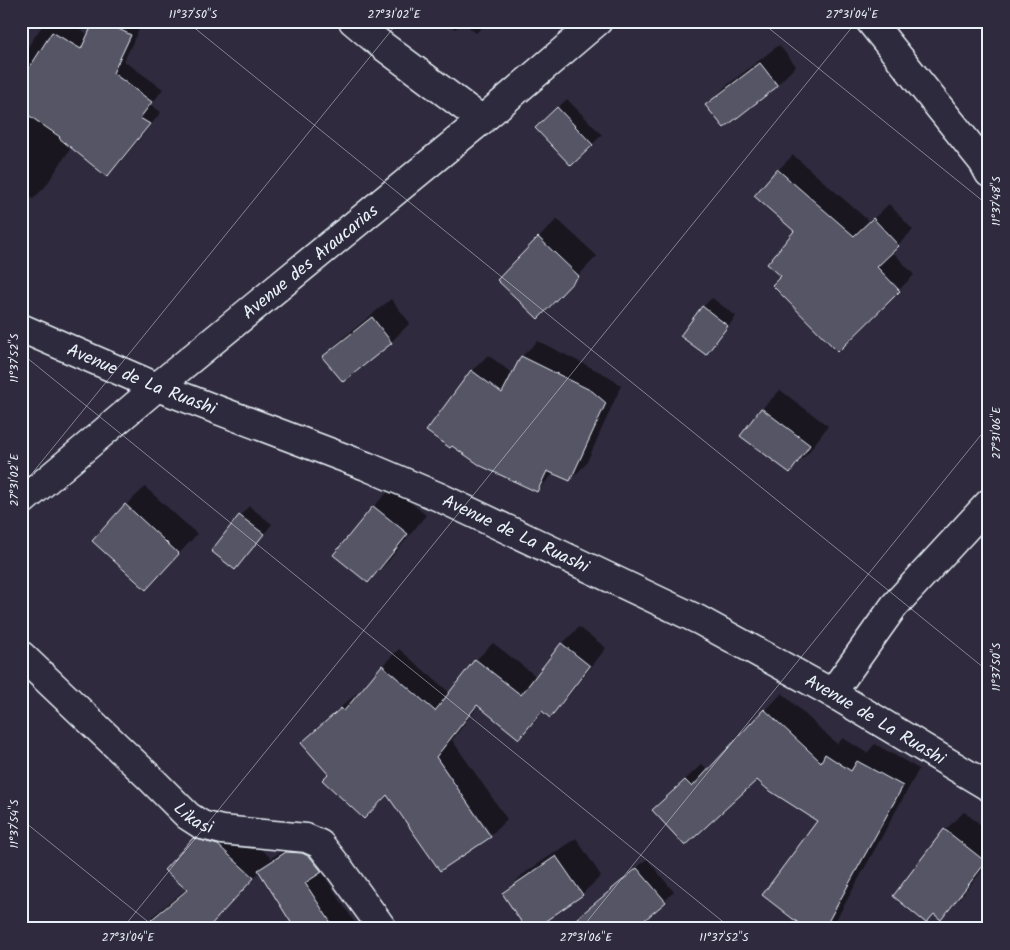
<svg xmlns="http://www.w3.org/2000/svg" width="1010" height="950" font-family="Kalam,sans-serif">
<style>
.shadow{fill:#0007;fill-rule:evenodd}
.building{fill:#575565;stroke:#e8f1f8}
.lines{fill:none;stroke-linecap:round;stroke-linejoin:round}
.minor-casing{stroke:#e8f1f8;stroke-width:31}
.tertiary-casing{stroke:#e8f1f8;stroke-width:31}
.minor{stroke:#2f2a3d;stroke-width:28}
.tertiary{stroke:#2f2a3d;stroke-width:28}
.ticks{fill:none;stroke:#e8f1f8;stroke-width:1;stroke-opacity:0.45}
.labels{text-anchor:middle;stroke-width:4;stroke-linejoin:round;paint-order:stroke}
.street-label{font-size:18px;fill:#e8f1f8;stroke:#2f2a3d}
.neatline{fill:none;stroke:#e8f1f8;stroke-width:2}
.ticks-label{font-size:12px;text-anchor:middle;fill:#e8f1f8}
</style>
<rect width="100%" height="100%" fill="#2f2a3d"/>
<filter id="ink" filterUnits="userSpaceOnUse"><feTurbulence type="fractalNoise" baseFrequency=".02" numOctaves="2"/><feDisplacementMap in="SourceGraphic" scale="10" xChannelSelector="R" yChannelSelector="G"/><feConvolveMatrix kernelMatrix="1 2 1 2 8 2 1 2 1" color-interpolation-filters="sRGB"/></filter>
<g filter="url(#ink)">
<path class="shadow" d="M47 21H67L89 35 96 21H139L142 23 124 61 163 89 151 105 161 112 120 163 107 175 72 146 45 187 33 199 21 192V57L42 26Z
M446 21H488L476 33 463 22 455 29Z
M779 45 796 66 777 85 707 105 726 86Z
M567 99 602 135 571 164 537 128Z
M793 155 870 222 889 204 913 230 892 251 914 275 838 350 783 276 795 231 756 196 778 170Z
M557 219 597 256 556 299 498 280Z
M712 298 736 316 715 344 706 353 703 307Z
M391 299 410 323 391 342 324 357 343 338Z
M538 341 608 376 621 386 586 464 570 480 554 473 537 491 472 371 488 355 513 374 522 356Z
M780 390 828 426 808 453 790 471 762 409Z
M145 487 197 534 164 570 126 505Z
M392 488 426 515 387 563 368 581 335 555 374 506Z
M249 506 272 524 244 559 235 568 212 551 240 516Z
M579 627 606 648 566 699 550 716 543 711 519 738 479 705 452 740 507 819 490 836 440 870 387 794 330 774 303 743 320 726 358 692 360 693 382 666 399 649 450 693 476 660 493 643 537 677 562 644ZM433 752 491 834H488L431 753Z
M782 693 837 744 843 738 867 753 875 744 919 769 836 920 827 929H809L819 821 757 778 671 793 702 764 709 771Z
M964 812 989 831V862L959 899 941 918 945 830Z
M213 820 237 827 271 858 302 838 336 856 321 871 359 929H291L295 926 260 871 207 929H137L187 888 194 839Z
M576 838 601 876 582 894H504L522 875Z
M647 859 674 892 644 919 654 929H576L573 923 582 914Z"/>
<path class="building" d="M94 21H102L131 35 113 73 152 102 140 118 150 124 107 177 59 138 60 137 21 110V81L52 32 81 49Z
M760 63 778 86 724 128 705 105Z
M557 107 593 145 571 166 535 128Z
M777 169 854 236 873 218 899 246 877 267 900 291 838 352 772 285 781 276 767 264 794 231 754 196Z
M538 237 579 276 538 319 497 280Z
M702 306 728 326 706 355 680 336Z
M372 317 392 343 343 382 322 357Z
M521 356 592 391 606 403 570 481 547 471 537 492 481 466 452 446 450 448 426 431 471 370 502 393Z
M761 408 810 445 790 473 740 436Z
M125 504 179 554 146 590 92 541Z
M373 506 408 534 368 583 333 555Z
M239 515 264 534 235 570 211 551Z
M561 643 590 666 550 718 542 711 519 739 477 705 436 757 491 837 440 871 387 795 364 819 322 780 328 774 301 743 341 708 344 711 382 665 435 711 475 659 521 695Z
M764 709 821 762 825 754 851 771 857 761 903 786 824 929H806L762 895 817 821 767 789 757 780 685 846 652 810 685 780 692 787Z
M944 829 986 862 941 920 934 914 926 923 893 896Z
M193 838 218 845 254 878 207 929H140L187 890 164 870Z
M286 852 302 853 310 857 322 872 305 883 335 929H295L258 870Z
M556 856 583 895 534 929H526L502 893Z
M637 868 666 902 634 929H564Z"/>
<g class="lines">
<g class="minor-casing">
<g id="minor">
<path d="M353 21 379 43 482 120"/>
<path d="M870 21 983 162 989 173"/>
<path id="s1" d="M21 328 157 387 366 466 439 497 699 620 832 693 989 787"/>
<path id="s2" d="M21 655 148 776 188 816 202 825 222 830 306 838 320 844 339 868 383 929"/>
<path d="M832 693 894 606 989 503"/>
</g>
</g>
<g class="tertiary-casing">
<g id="tertiary">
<path id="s3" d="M21 502 157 387 482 120 598 21"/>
</g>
</g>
<use href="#minor" class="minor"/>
<use href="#tertiary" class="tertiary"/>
</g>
</g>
<path class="ticks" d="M186 21 989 672M760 21 989 206M21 353 732 929M21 487 399 21M21 819 157 929M122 929 857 21M581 929 989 425"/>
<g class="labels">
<g class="street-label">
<text dy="6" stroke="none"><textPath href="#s3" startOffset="376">Avenue des Araucarias</textPath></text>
<text dy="6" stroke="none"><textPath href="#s1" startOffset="131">Avenue de La Ruashi</textPath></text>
<text dy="6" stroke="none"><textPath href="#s1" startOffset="536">Avenue de La Ruashi</textPath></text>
<text dy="6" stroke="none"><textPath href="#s1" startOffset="941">Avenue de La Ruashi</textPath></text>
<text dy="6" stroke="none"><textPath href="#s2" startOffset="238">Likasi</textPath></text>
</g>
</g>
<rect width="1010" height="950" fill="none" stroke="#2f2a3d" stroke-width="55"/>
<rect x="28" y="28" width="954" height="894" class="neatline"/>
<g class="ticks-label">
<text x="193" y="18">11°37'50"S</text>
<text x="394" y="18">27°31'02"E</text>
<text x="852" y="18">27°31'04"E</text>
<text transform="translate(996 201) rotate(-90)" y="4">11°37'48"S</text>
<text transform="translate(14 358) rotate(-90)" y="4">11°37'52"S</text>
<text transform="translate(996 433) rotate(-90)" y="4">27°31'06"E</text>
<text transform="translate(14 480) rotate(-90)" y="4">27°31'02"E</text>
<text transform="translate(996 667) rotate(-90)" y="4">11°37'50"S</text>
<text transform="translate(14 824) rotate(-90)" y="4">11°37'54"S</text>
<text x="128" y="941">27°31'04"E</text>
<text x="586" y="941">27°31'06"E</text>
<text x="724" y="941">11°37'52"S</text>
</g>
</svg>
